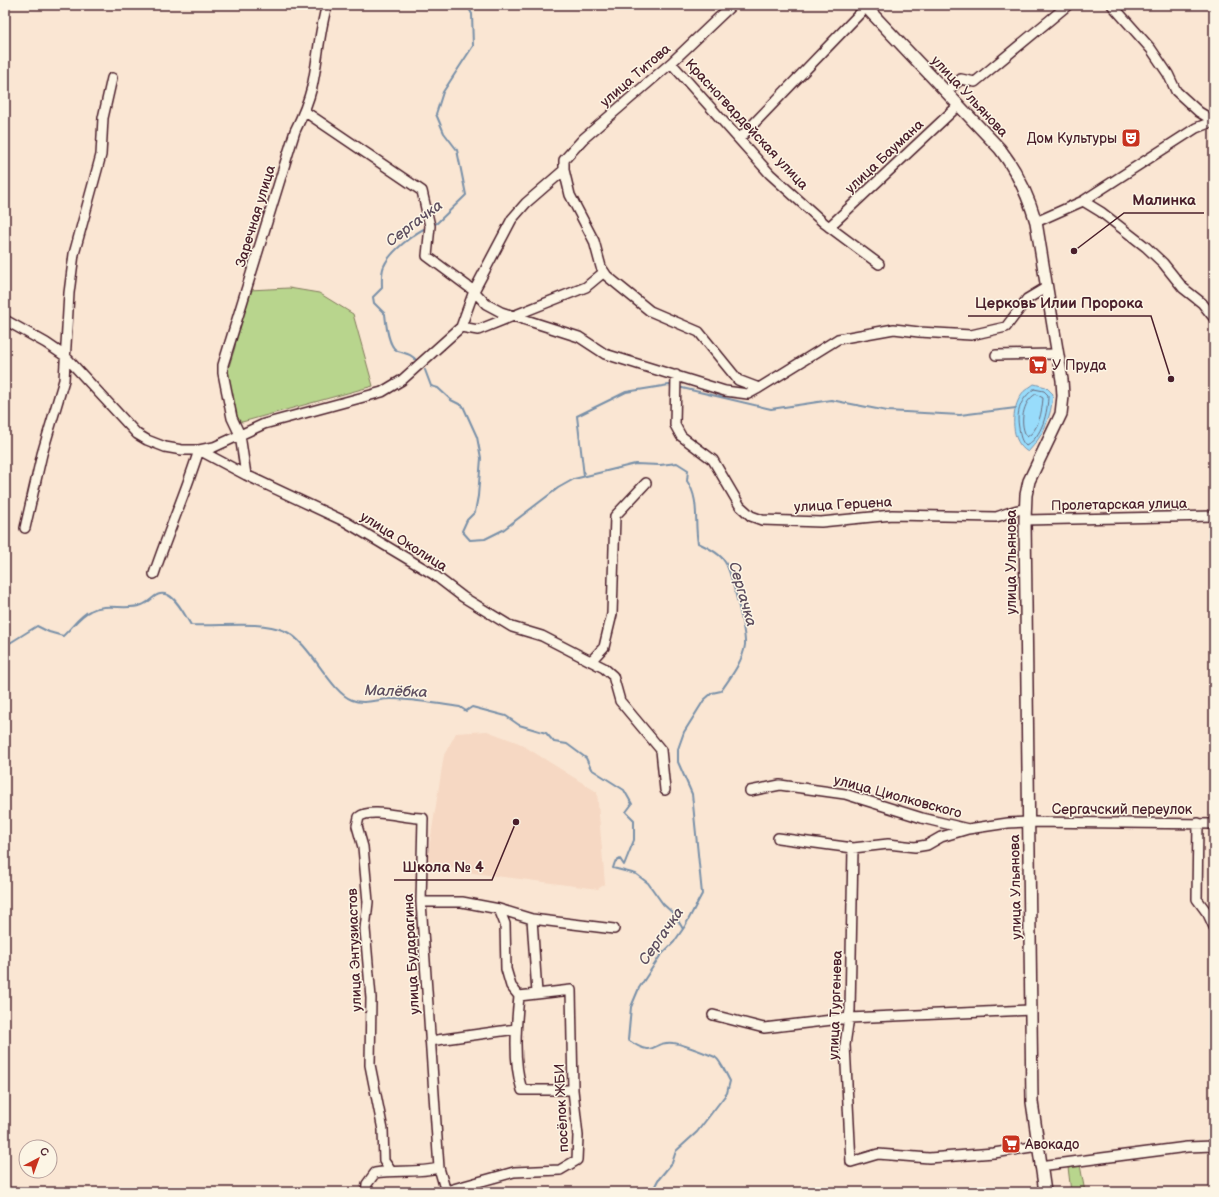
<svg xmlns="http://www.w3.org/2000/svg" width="1219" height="1197" font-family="'Balsamiq Sans',sans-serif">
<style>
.built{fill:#f6d8c3}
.green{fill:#b8d58d;stroke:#817a5c}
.water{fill:#98dcfb;stroke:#7990a8}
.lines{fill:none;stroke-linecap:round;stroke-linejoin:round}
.shore{stroke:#696b7e;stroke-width:1}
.stream{stroke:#7990a8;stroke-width:2}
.minor-casing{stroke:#4a1f2b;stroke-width:12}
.major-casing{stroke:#4a1f2b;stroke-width:14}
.minor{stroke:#fcf5e5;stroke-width:9}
.major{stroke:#fcf5e5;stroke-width:11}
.labels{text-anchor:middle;stroke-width:3;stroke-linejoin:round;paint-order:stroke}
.street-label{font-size:14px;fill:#4a1f2b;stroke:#fcf5e5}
.poi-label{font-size:14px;fill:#4a1f2b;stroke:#fcf5e5;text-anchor:start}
.water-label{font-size:15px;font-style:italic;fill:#5e4e5f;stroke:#fcf5e5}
.leader{fill:none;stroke:#4a1f2b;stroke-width:1.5}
.callout-dot{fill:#4a1f2b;stroke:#fcf5e5;stroke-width:1.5}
.callout-label{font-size:15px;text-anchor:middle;font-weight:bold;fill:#4a1f2b;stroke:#fcf5e5;stroke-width:3;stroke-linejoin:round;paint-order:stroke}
</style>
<rect width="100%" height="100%" fill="#fae6d3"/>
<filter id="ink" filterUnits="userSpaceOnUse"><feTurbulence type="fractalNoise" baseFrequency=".025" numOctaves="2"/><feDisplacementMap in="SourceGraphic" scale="8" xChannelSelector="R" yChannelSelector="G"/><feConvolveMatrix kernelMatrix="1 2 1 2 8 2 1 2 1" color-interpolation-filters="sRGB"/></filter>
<g filter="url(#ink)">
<path class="built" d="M487 731 519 743 597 792 605 884 598 889 473 873 427 861 444 755 456 733Z"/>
<path class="green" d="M289 288 319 293 353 314 373 386 242 422 238 420 229 386 228 370 235 347 237 333 249 290Z
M1080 1165 1085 1192H1071L1068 1167Z"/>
<path class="water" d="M1034 384 1046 387 1053 394C1051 417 1044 435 1028 452 1010 442 1011 412 1020 397 1022 391 1029 388 1034 384Z"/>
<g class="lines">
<path class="shore" d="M1034 389 1044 391 1048 395C1048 412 1042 437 1026 446 1021 441 1020 436 1019 428 1016 412 1020 399 1034 389Z
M1036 394 1043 398C1042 411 1039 430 1027 437 1019 425 1022 401 1036 394Z"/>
<path class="stream" d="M432 225 437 223 466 195 457 150 444 133 436 114 443 92 473 46 472 14 467 5
M417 361C410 353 406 354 398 351 388 348 386 323 385 314L374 303 373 297 382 288C382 281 381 272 384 266 390 252 414 233 428 227
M425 370 431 386 438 388 451 400 463 406 477 437 481 458 478 496 475 512 467 520 462 531 470 540 485 539 503 530 558 488 574 479 635 464 660 465 677 463 688 470 687 481C700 499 694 522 698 543 707 547 720 553 725 562 732 573 746 633 745 645 743 661 730 678 721 691L712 693 704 700 684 732 678 749V762L692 794 702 894 685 926 674 942 660 956 639 988 631 1007 628 1040C657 1060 651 1040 673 1043 679 1043 710 1055 715 1057 721 1061 726 1074 730 1081L727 1093 697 1132 676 1151 672 1163 658 1180 652 1192
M678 387 771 409 831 400 887 411 960 415 1016 408
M584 476 577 416 626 392 669 385 673 386
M5 646 37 626 49 632 63 636C71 629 80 615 90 611 106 602 125 611 142 605 152 602 155 590 168 595 178 600 185 616 191 625 220 627 258 620 285 631 310 642 330 692 352 700 364 705 378 699 391 699 414 699 437 704 460 707L466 711 472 707 506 716 519 725 546 733 554 742 567 744 586 758 591 769 624 790 632 804 626 812 634 820V840L624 865 620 859 615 862 613 868 636 874 648 883 663 904 674 914 683 929"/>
<g class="minor-casing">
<path id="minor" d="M732 5 671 63 583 139 564 160V170L570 195 594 241 601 267 607 276 650 311 699 332 738 380 759 388 838 339 894 329 919 332 971 335 1006 327 1027 299 1047 287
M1112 5 1151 49 1168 74 1176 91 1199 112 1214 121
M671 63 770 174 824 223 879 264
M946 92 961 79 975 82 1068 5
M304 111 422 191 430 226 427 256 474 291 486 304 501 312 579 337 605 354 725 391 748 394 759 388
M739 139 868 5
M1083 201 1101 212 1146 247 1163 263 1183 288 1202 303 1214 318
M1036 222 1083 201 1196 128 1214 121
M829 227 959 105
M5 320 46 343 65 356 137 434 147 440 165 447 182 450H199L214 447 264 424 382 392 402 380 461 327 474 291 512 219 526 203 564 170
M461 327 478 330 586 287 604 272
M996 355 1057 354
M676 375 675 425 681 436 713 460 740 506 751 516 762 520 821 522 892 515 996 517C1007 514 1014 509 1026 509
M199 450 246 475 346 522 433 574 463 597 512 627 542 636 604 668 613 676 620 701 661 750 665 790
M246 475 240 435 232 418 223 373V365L295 131C302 117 308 103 312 87 318 60 319 32 327 5
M1025 520 1214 516
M25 528 42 454 64 380 69 293 74 254 101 155 103 118 112 78
M154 574C168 532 186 492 199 450
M592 660 604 647 612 614 615 516 646 483
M750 791 780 785 845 794 922 818 968 829 1008 823 1029 822 1214 824
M1198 823 1197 899 1208 914 1214 927
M778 838 853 848 888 844 915 847 927 845 941 837 968 829
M853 848 850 1010 845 1045 851 1162 878 1154 929 1158 994 1153 1038 1146
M421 902H462L499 909 505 924 506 969 511 986 519 996
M499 909 532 919 537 993
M532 919 614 929
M713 1015 764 1028 849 1018 1031 1010
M430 1041 516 1029
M1040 1166 1187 1147 1214 1146
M391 1171 384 1161 383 1130 370 1065 371 998 365 929 368 902 363 847 357 826 359 817C371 807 407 819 423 818L421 902 439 1168 446 1192
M446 1191 514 1172 560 1170 577 1160 578 1136 573 1090 571 990 519 996C516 1027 513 1061 522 1090H573
M366 1192 367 1184 375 1173C397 1170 418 1173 439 1168"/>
</g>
<g class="major-casing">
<path id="major" d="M864 5 1000 149C1017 171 1028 195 1036 222L1062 380 1063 396 1061 414 1029 481 1026 495 1025 520 1032 1102 1045 1192"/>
</g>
<use href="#minor" class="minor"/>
<use href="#major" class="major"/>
</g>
</g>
<defs>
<g id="theatre-square" transform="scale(1)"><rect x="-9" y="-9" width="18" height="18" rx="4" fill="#c8321e" stroke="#fcf5e5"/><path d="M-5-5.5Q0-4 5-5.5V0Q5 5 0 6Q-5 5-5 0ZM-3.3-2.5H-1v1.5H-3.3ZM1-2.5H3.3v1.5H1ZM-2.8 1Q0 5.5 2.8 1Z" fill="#fff"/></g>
<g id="supermarket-square" transform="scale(1)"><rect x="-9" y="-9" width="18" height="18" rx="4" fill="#c8321e" stroke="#fcf5e5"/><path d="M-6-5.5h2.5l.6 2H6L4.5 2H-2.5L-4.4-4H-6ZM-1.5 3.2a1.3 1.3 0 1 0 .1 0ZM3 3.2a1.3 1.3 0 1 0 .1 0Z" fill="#fff"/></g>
</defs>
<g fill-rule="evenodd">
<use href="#theatre-square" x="1131" y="138"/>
<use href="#supermarket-square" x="1038" y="365"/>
<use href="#supermarket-square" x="1011" y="1144"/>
</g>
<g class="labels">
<g class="street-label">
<text transform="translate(635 75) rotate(-41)" y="5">улица Титова</text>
<text transform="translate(970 96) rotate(47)" y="5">улица Ульянова</text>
<text transform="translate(747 124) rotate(47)" y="5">Красногвардейская улица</text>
<text transform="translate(884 156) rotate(-43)" y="5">улица Баумана</text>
<text transform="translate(255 216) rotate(-73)" y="5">Заречная улица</text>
<text transform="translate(843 504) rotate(-3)" y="5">улица Герцена</text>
<text transform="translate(1119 504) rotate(-1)" y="5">Пролетарская улица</text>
<text transform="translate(404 541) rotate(32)" y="5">улица Околица</text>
<text transform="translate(1011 562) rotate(-90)" y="5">улица Ульянова</text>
<text transform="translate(898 796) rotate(15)" y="5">улица Циолковского</text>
<text x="1122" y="814">Сергачский переулок</text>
<text transform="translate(1015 887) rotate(-91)" y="5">улица Ульянова</text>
<text transform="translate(354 950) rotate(-92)" y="5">улица Энтузиастов</text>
<text transform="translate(411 954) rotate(-93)" y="5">улица Бударагина</text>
<text transform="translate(835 1005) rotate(-88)" y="5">улица Тургенева</text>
<text transform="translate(561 1108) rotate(-93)" y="5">посёлок ЖБИ</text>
</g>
<g class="poi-label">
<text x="1117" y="143" text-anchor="end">Дом Культуры</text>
<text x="1052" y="370">У Пруда</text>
<text x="1025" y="1149">Авокадо</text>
</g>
<g class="water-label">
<text transform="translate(414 223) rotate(-37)" y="5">Сергачка</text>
<text transform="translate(743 594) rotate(74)" y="5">Сергачка</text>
<text transform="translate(396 691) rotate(2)" y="5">Малёбка</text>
<text transform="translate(661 936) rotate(-55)" y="5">Сергачка</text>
</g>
</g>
<path class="leader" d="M1074 251L1124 213H1204M1171 379L1151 316H968M516 822L492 880H394"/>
<g class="callout-dot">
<circle cx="1074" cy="251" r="4"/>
<circle cx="1171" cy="379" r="4"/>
<circle cx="516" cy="822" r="4"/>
</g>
<g class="callout-label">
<text x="1164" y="205">Малинка</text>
<text x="1059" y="308">Церковь Илии Пророка</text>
<text x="443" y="872">Школа № 4</text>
</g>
<rect width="1219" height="1197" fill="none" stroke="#fcf5e5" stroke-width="20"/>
<rect x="10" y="10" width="1199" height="1177" fill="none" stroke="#4a1f2b" stroke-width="1.5" filter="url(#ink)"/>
<g transform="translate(38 1159) rotate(41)"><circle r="19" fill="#fcf5e5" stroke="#b59f9b"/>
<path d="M0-3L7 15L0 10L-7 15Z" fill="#c8321e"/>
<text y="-6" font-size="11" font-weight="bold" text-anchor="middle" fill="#4a1f2b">С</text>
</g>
</svg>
